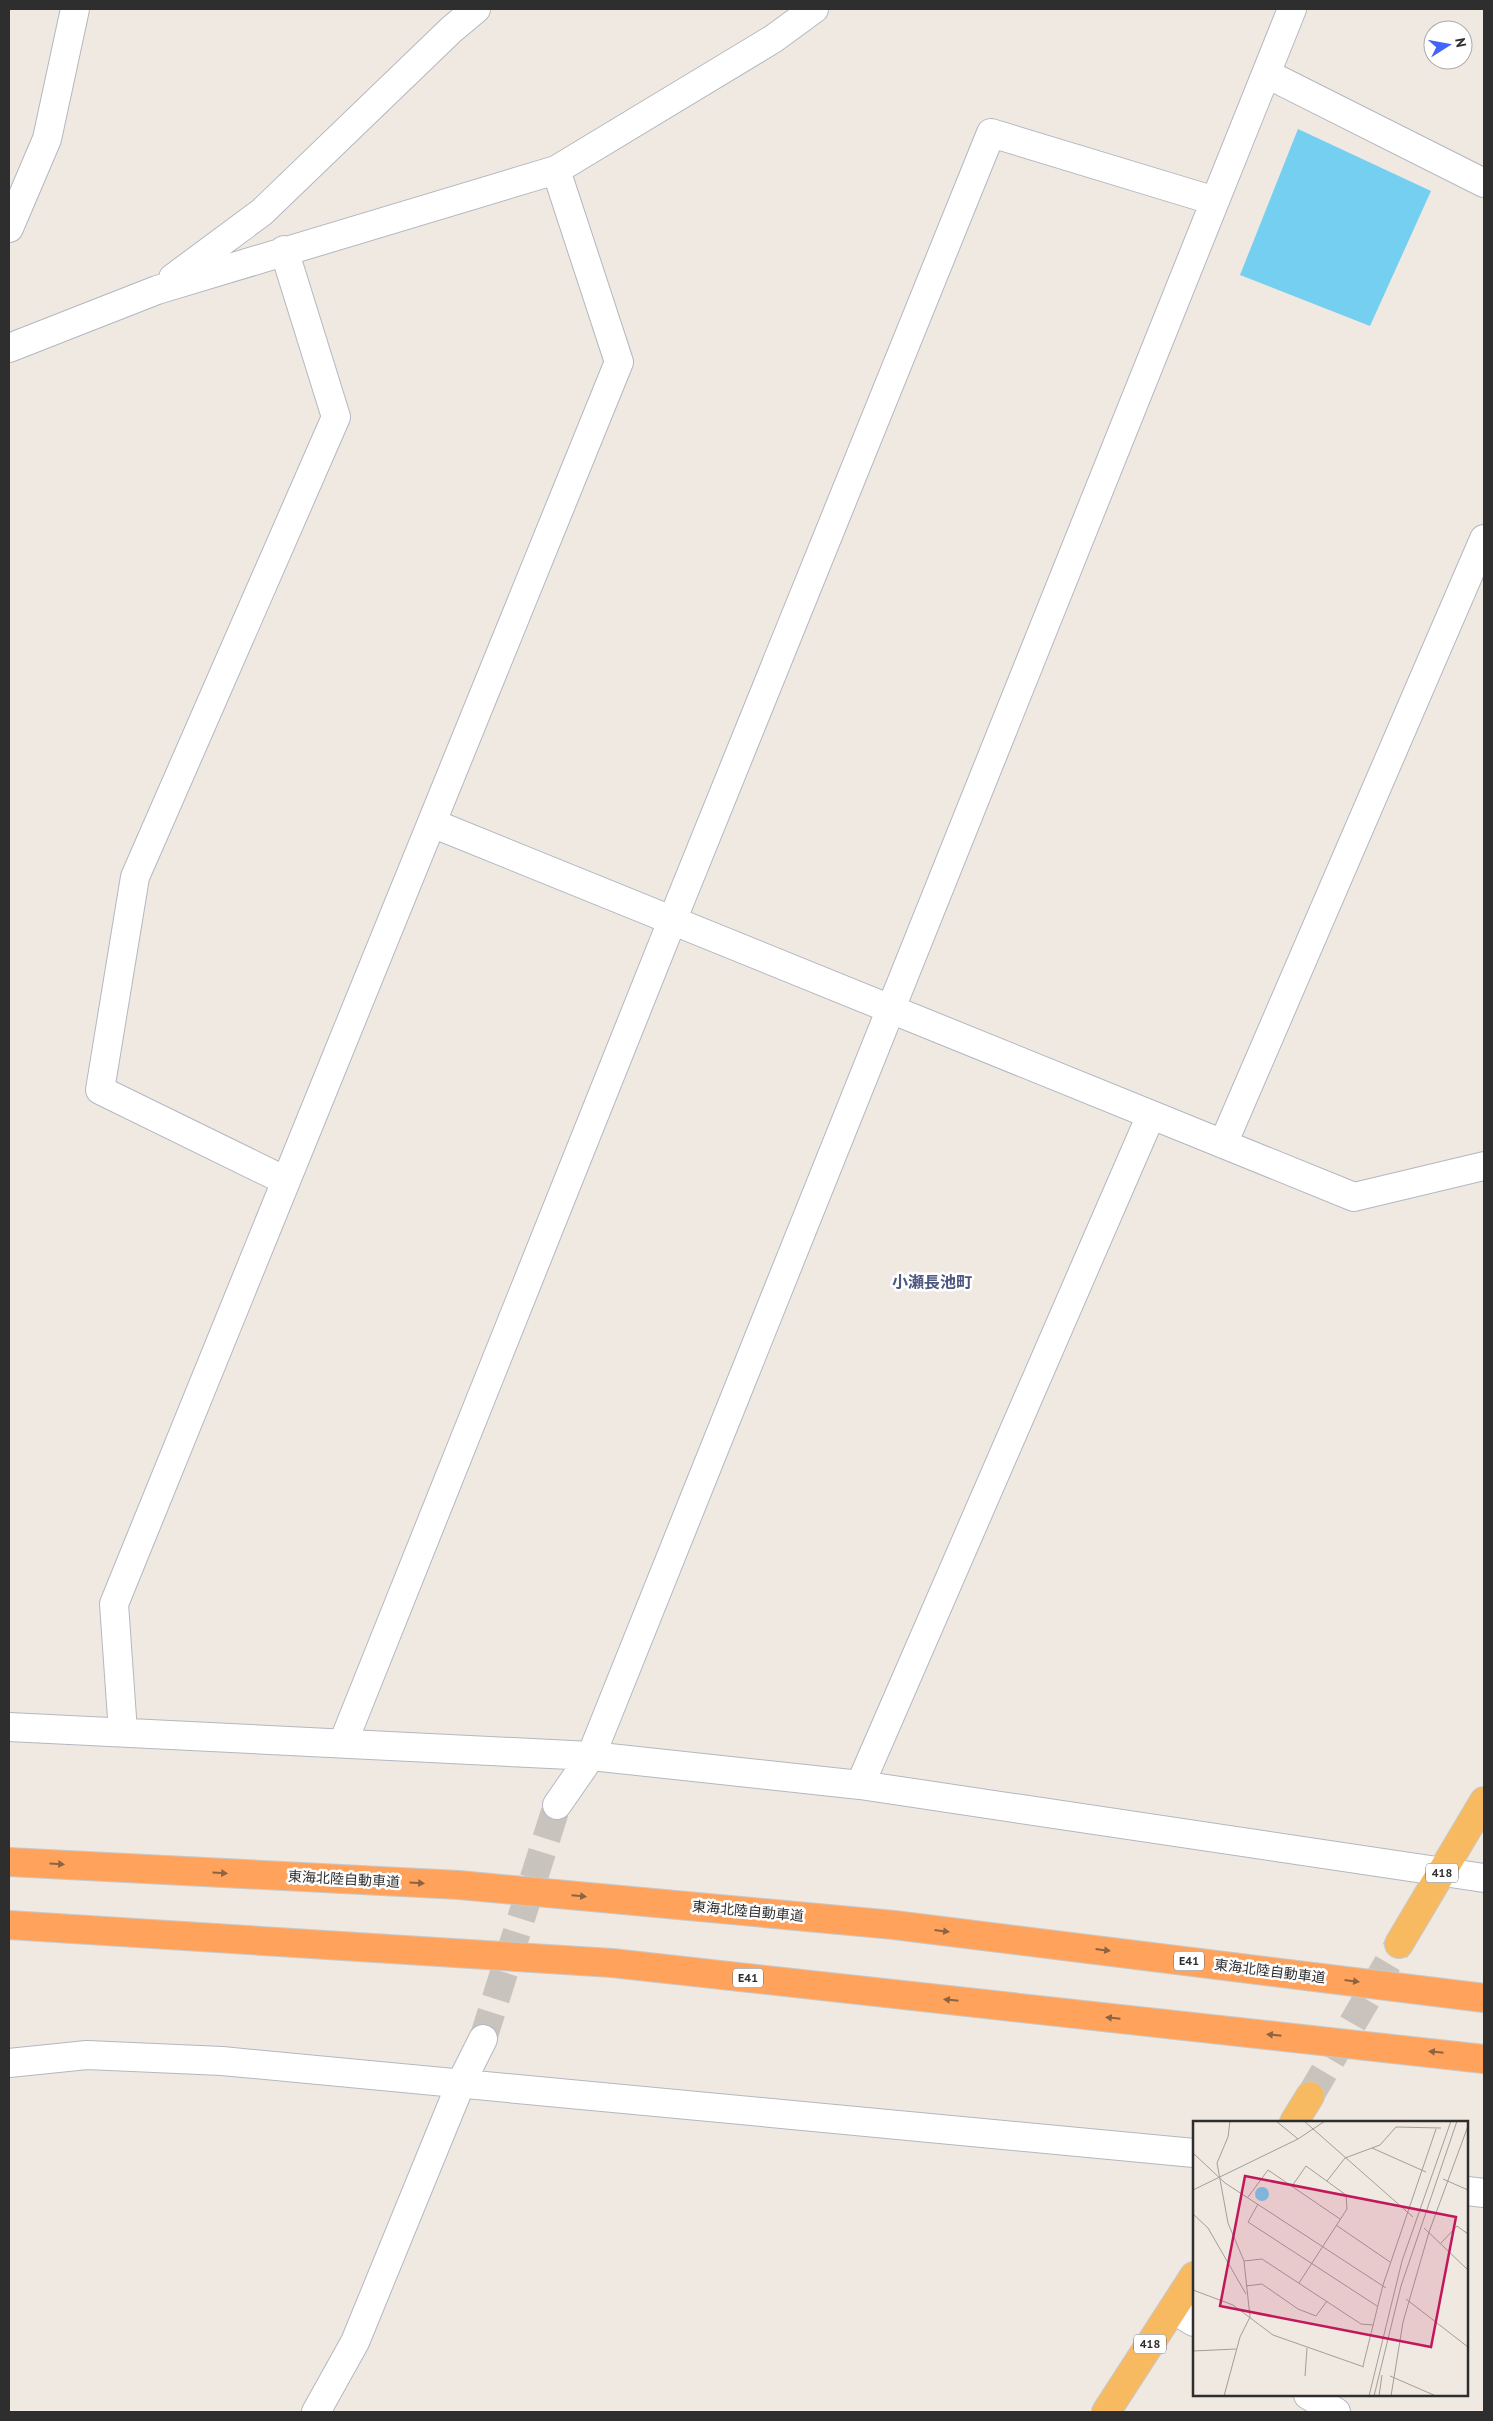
<svg xmlns="http://www.w3.org/2000/svg" width="1493" height="2421" font-family="'PT Sans','Noto Sans JP',sans-serif">
<style>
.water{fill:#75cff0}
.lines{fill:none;stroke-linecap:round;stroke-linejoin:round}
.minor-tunnel{stroke:#c8c4bd;stroke-width:28;stroke-dasharray:28 14;stroke-linecap:butt}
.trunk-tunnel{stroke:#c8c4bd;stroke-width:28;stroke-dasharray:28 14;stroke-linecap:butt}
.minor-casing{stroke:#b4b7c1;stroke-width:30}
.trunk-casing{stroke:#c9c9c9;stroke-width:30}
.motorway-casing{stroke:#c9c9c9;stroke-width:30}
.minor{stroke:#fff;stroke-width:28}
.trunk{stroke:#f8ba60;stroke-width:28}
.motorway{stroke:#ffa35c;stroke-width:28}
.oneway{fill:#8c6343}
.labels{text-anchor:middle;stroke-width:5;stroke-linejoin:round;paint-order:stroke}
.shield{fill:#fff;stroke:#6d6d6d;stroke-width:1}
.shield-label{font-size:12px;font-weight:bold;fill:#2e2e2e}
.street-label{font-size:14px;fill:#2e2e2e;stroke:#fff}
.quarter-label{font-size:16px;font-weight:bold;fill:#4d5680;stroke:#fff}
.inset-road{fill:none;stroke:#a29e99;stroke-width:1}
.view{fill:#c2185b;fill-opacity:0.15;stroke:#c2185b;stroke-width:2.5}
.inset-edge{fill:none;stroke:#2e2e2e;stroke-width:2.5}
</style>
<rect width="100%" height="100%" fill="#efe9e1"/>
<path class="water" d="M1298 129 1431 191 1370 326 1240 275Z"/>
<g class="lines">
<path class="minor-tunnel" d="M483 2039 557 1805"/>
<path class="trunk-tunnel" d="M1310 2096 1399 1944"/>
<g class="minor-casing">
<path id="minor" d="M1267 74 1484 183
M9 228 47 139 75 9
M284 250 336 417 135 877 100 1090 286 1181
M173 278 262 212 452 29 476 9
M9 348 157 290 556 170 773 39 814 9
M432 823 1354 1197 1484 1166
M1223 1144 1484 539
M9 1727 591 1756 860 1785 1484 1878
M123 1732 114 1604 619 362 556 170
M343 1743 672 921 991 133 1215 201
M860 1785 1151 1115
M557 1805 591 1756 1292 9
M9 2063 87 2055 222 2061 1194 2153
M1467 2191 1484 2193
M1173 2309 1194 2322
M1308 2395 1336 2412
M316 2412 355 2342 461 2083 483 2039"/>
</g>
<g class="trunk-casing">
<path id="trunk" d="M1399 1944 1484 1801
M1294 2122 1310 2096
M1106 2412 1194 2276"/>
</g>
<g class="motorway-casing">
<path id="motorway" d="M9 1862 459 1885 894 1925 1484 1998
M9 1925 612 1963 1484 2059"/>
</g>
<use href="#minor" class="minor"/>
<use href="#trunk" class="trunk"/>
<use href="#motorway" class="motorway"/>
</g>
<defs><path id="oneway-solid" d="M-6-.8H1V-3.2L6.5 0L1 3.2V.8H-6Z" transform="scale(1.25)"/></defs>
<g class="oneway">
<use href="#oneway-solid" transform="translate(57 1864) rotate(3)"/>
<use href="#oneway-solid" transform="translate(220 1873) rotate(3)"/>
<use href="#oneway-solid" transform="translate(417 1883) rotate(3)"/>
<use href="#oneway-solid" transform="translate(579 1896) rotate(5)"/>
<use href="#oneway-solid" transform="translate(942 1931) rotate(7)"/>
<use href="#oneway-solid" transform="translate(1103 1950) rotate(7)"/>
<use href="#oneway-solid" transform="translate(1352 1981) rotate(7)"/>
<use href="#oneway-solid" transform="translate(951 2000) rotate(-174)"/>
<use href="#oneway-solid" transform="translate(1113 2018) rotate(-174)"/>
<use href="#oneway-solid" transform="translate(1274 2035) rotate(-174)"/>
<use href="#oneway-solid" transform="translate(1436 2052) rotate(-174)"/>
</g>
<g class="labels">
<g class="shield">
<rect x="1426" y="1863.5" width="32" height="19" rx="4"/>
<rect x="1174" y="1951.5" width="30" height="19" rx="4"/>
<rect x="733" y="1968.5" width="30" height="19" rx="4"/>
<rect x="1134" y="2334.5" width="32" height="19" rx="4"/>
</g>
<g class="shield-label">
<text x="1442" y="1877">418</text>
<text x="1189" y="1965">E41</text>
<text x="748" y="1982">E41</text>
<text x="1150" y="2348">418</text>
</g>
<g class="street-label">
<text transform="translate(344 1879) rotate(3)" y="5">東海北陸自動車道</text>
<text transform="translate(748 1911) rotate(5)" y="5">東海北陸自動車道</text>
<text transform="translate(1270 1971) rotate(7)" y="5">東海北陸自動車道</text>
</g>
<g class="quarter-label">
<text x="932" y="1288">小瀬長池町</text>
</g>
</g>
<g transform="translate(1193 2121)">
<rect width="275" height="275" fill="#efe9e1"/>
<path d="M62 73a7 7 0 1 1 14 0a7 7 0 1 1-14 0Z" fill="#75cff0"/>
<path class="inset-road" d="M83 0 105 18M111 0 220 96M179 27 233 51M0 32 32 62 193 167M250 58 275 69M134 60 152 37 187 24 203 6 248 7M99 65 113 45 153 74 154 88 106 162M0 69 105 18 132 0M55 76 75 49 147 98M65 83 55 101 184 185M0 93 15 107 53 173M143 104 197 141M231 107 275 149M248 122 264 105 275 113M51 140 69 138 168 203 180 204M53 165 69 163 105 188 123 195 134 180M0 169 40 184 80 214 171 246M213 178 275 226M0 230 43 228M170 245 190 164 243 8M112 255 114 227M197 255 243 275M31 275 47 216 57 196 51 140 35 102 24 42 35 16 37 0M176 275 209 140 258 0M181 275 208 165 264 0M186 275 189 254M198 275 210 201 236 111 275 5"/>
<path class="view" d="M52 55 263 96 238 226 27 185Z"/>
<rect width="275" height="275" class="inset-edge"/>
</g>
<rect width="1493" height="2421" fill="none" stroke="#2e2e2e" stroke-width="20"/>
<g transform="translate(1448 45) rotate(79)"><circle r="24" fill="#ffffff" stroke="#ababab"/>
<path d="M0-4L9 19L0 12L-9 19Z" fill="#4264fb"/>
<text y="-8" font-size="14" font-weight="bold" text-anchor="middle" fill="#2e2e2e">N</text>
</g>
</svg>
